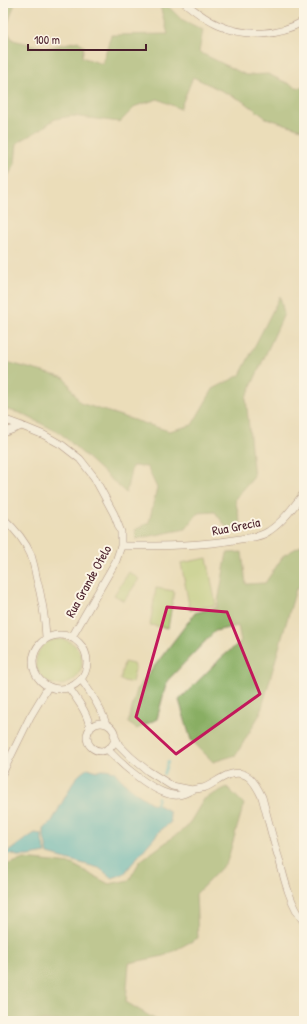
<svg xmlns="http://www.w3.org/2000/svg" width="307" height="1024" font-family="'Patrick Hand',sans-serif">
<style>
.green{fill:#acca71;stroke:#7b744e}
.forest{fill:#89ae63;stroke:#6a6647}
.water{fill:#4dbac8;stroke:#4c6c7a}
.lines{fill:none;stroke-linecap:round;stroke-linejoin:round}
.stream{stroke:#4dbac8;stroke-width:2.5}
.minor-casing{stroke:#623c40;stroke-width:8}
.minor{stroke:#fff;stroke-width:7}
.marked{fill:none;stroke:#c2185b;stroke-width:3;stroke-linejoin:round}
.labels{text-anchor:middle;stroke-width:4;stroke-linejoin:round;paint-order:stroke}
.street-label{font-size:13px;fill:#4a1f2b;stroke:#fcf5e5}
</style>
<rect width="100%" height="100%" fill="#fcf5e5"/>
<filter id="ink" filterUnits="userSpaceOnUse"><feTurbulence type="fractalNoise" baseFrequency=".025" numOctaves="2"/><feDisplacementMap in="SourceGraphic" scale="8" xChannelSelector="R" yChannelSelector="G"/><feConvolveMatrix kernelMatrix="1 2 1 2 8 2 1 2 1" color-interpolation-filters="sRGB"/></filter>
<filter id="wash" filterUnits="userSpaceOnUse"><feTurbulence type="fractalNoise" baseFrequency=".012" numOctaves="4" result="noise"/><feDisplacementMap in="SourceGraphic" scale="16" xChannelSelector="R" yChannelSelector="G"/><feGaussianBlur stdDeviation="0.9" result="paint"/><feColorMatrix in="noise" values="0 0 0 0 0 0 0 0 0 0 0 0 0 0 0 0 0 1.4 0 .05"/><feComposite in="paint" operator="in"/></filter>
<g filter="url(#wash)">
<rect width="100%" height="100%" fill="#ebddb9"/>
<path class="green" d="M207 558 216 605 190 610 181 563Z
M129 572 139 579 124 601 114 595Z
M156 588 174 591 168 628 150 625Z
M36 662a23 23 0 1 1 46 0a23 23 0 1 1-46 0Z
M124 662 133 664 135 669 132 683 120 680Z"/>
<path class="forest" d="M3 3H15L6 29 13 40 46 48 78 41 84 46 82 57 102 64 111 35 168 34 159 3H165L181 19 203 30 199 52 246 75 268 74 296 87 304 88V130L266 118 243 101 193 77 180 109 158 99 136 106 120 122 72 116 55 119 41 129 17 143 15 164 3 185Z
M280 296 284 314 246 398 254 477 235 499 242 529 229 531 215 512 198 513 186 529 136 539 135 530 149 522 157 488 147 467 132 466 126 493 60 433 20 413 3 409V361L65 378 80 403 169 431 192 425 213 389 240 375Z
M304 544V586L296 589 260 714 236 755 213 762 191 740 179 700 220 659 241 641 238 626 215 631 167 681 157 719 137 729 128 723 137 689 195 613 217 607 227 553 242 552 246 584 265 583 284 555Z
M227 787 244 804 227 862 196 894 198 938 164 956 129 963 126 1002 158 1021H3V866L24 859 72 864 109 884 129 880 140 861 187 827 204 799Z"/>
<path class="water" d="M88 768 97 771 106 769 114 771 121 779 138 794 153 804 158 805 169 811 171 822 160 831 135 860 124 874 112 878 99 868 48 854 44 838V829L52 821 75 779 80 774Z
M35 833 42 834V841L46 853 29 856H17L8 852 24 840Z"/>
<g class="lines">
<path class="stream" d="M164 774 168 762
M156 805 158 797
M3 855 12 852"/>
</g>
</g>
<g filter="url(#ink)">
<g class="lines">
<g class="minor-casing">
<path id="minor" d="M185 3C195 11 206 20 218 25 245 37 278 36 304 21
M3 419 22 426 44 435 62 445 80 459 94 477 114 514 121 532V546
M3 433 22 426
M3 518C14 528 25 541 31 555 33 562 35 569 36 576 42 598 45 615 46 637
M33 662a27 27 0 1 1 54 0a27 27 0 1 1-54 0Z
M72 637 116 561 121 546C160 546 201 546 240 539 249 538 261 537 269 531 283 522 294 506 304 493
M81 679C91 693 101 708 106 724
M69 688C78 701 88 713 90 729
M87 737a14 14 0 1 1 28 0a14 14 0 1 1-28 0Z
M114 735 119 745 131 757 148 771 172 786 192 790
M107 749C121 764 153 793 174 795 182 796 185 793 192 790 196 788 202 789 206 787 214 783 221 778 228 775 247 768 255 782 262 797 268 819 273 841 280 862 285 883 291 905 304 922
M3 772 30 717 48 687"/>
</g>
<use href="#minor" class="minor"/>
</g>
</g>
<path d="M0 0H307V1024H0ZM167 607 227 612 260 694 176 754 136 717Z" fill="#ebddb9" fill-opacity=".55" fill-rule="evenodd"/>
<path class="marked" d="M167 607 227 612 260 694 176 754 136 717Z"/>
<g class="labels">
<g class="street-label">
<text transform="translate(236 526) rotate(-11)" y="5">Rua Grecia</text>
<text transform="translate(88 581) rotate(-61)" y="5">Rua Grande Otelo</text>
</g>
</g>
<rect width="307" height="1024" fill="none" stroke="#fcf5e5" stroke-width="16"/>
<path d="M28 44v6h118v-6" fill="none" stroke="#4a1f2b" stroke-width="2"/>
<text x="34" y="44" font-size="12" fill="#4a1f2b" stroke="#fcf5e5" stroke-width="3" paint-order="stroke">100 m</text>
</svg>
